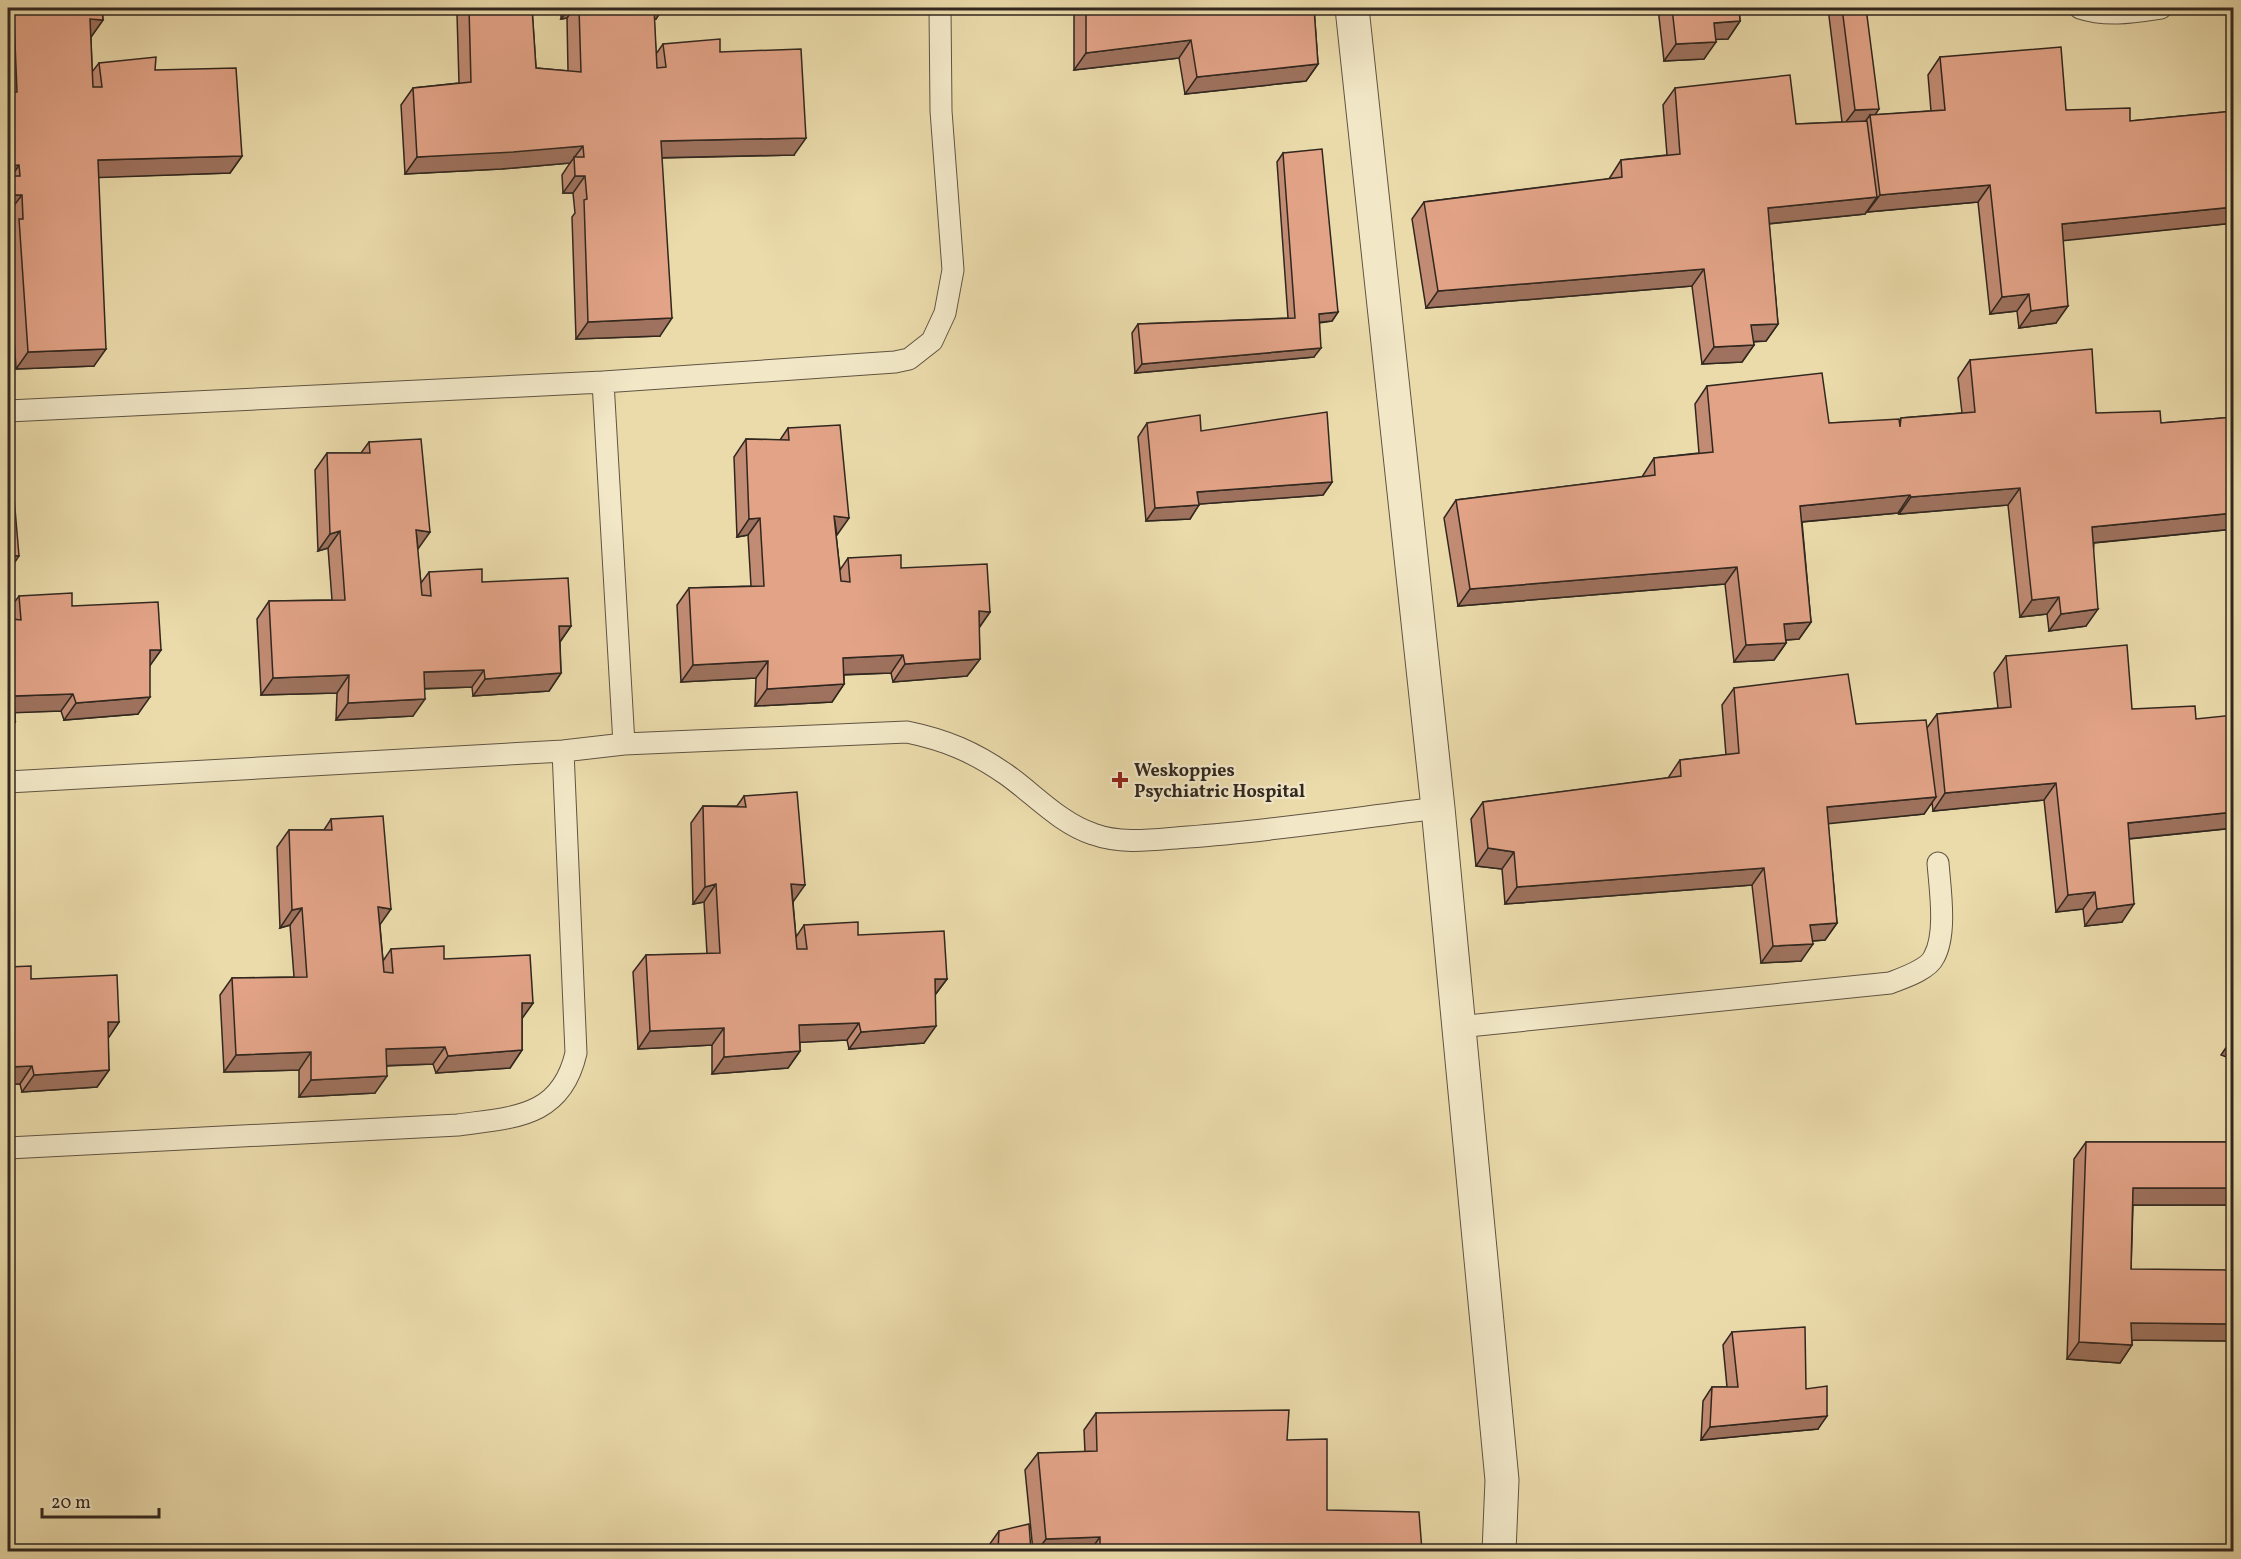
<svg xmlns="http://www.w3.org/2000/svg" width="2241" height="1559" font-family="Vollkorn,serif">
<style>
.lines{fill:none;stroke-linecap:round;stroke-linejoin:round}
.service-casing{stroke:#605442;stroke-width:23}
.minor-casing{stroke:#605442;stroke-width:35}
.service{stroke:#f2e8c8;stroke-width:21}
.minor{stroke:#f2e8c8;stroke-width:33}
.wall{fill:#c28c74;stroke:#31271f;stroke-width:1.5}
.shaded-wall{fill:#9e725e;stroke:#31271f;stroke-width:1.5}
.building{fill:#e2a387;stroke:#31271f;stroke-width:1.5}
.poi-dot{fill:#8f2418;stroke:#f2e8c8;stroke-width:2}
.labels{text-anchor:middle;stroke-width:4.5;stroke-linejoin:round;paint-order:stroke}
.poi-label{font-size:18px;font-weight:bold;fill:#31271f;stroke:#f2e8c8;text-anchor:start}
</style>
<rect width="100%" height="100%" fill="#ebdbab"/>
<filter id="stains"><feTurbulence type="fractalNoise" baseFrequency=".00333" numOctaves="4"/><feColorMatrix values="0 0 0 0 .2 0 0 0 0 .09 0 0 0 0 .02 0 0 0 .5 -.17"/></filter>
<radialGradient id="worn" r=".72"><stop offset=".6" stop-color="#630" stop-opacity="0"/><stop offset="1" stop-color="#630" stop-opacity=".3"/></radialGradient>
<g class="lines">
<g class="service-casing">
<path id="service" d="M2080 8C2107 17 2134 12 2161 8
M603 382 624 744
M8 411 603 382 895 362 909 359 932 341 945 313 953 270 941 111 940 8
M8 782 563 751 624 744 907 732C946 740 974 752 1007 775 1035 795 1060 823 1093 834 1123 845 1157 839 1188 837 1272 831 1355 818 1438 808
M1458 1027 1890 983C1903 978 1928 970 1934 957 1947 934 1940 889 1938 863
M8 1148 458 1125C514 1117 561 1118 576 1053L563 751"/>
</g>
<g class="minor-casing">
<path id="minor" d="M1352 8 1438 808 1502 1480 1499 1552"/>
</g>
<use href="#service" class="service"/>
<use href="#minor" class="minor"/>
</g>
<path class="wall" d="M8 8H102L103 20 91 37 92 72 99 63 155 70 242 156 230 173 98 177 94 366 16 369 8 240V236L10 231 9 212H8Z
M461 8H532L536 68 568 71 567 18 561 19V8H663L656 19 654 18 656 54 663 44 720 52 794 155 662 158 660 336 576 339 572 217 575 213 573 193H563L562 175 570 163 501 169 405 174 401 105 413 88 459 83 457 14Z
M1074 8H1314L1318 64 1306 81 1185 94 1179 58 1074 70Z
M1658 8H1739L1740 21 1728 39H1716L1704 59 1664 61Z
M1828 8H1866L1875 115 1931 111 1928 75 1940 57 2066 110 2130 121 2234 111V223L2063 240 2056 323 2019 328 2017 311 1990 314 1978 202 1867 212V211L1865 214 1769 224 1778 324 1766 341 1753 342 1754 345 1742 362 1702 364 1692 286 1426 308 1412 219 1424 202 1609 179 1621 160 1667 155 1663 105 1675 88 1796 124 1842 122Z
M1942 8H1949L1946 11Z
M1283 153 1338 312 1332 321 1319 323 1314 357 1135 373 1132 333 1138 324 1288 318 1277 162Z
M1970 360 2096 413 2161 423 2234 417V529L2094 543 2086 626 2049 631 2047 614 2020 617 2008 505 1899 514 1898 513 1802 522 1811 622 1799 639 1786 640V643L1774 660 1734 662 1725 584 1458 606 1444 518 1456 500 1642 477 1654 458 1699 453 1695 404 1707 386 1829 423 1900 420 1901 418 1962 413 1958 378Z
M1147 423 1201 431 1332 482 1323 495 1199 504 1190 519 1146 521 1138 437Z
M788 428 836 535 840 570 848 558 901 568 990 612 979 628 980 659 967 676 893 682 891 673 844 675V684L832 702 755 706 756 678 681 682 677 605 689 588 751 586 748 535 737 537 734 457 746 439 780 440Z
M369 442 417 549 421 583 429 572 482 582 571 626 560 642 561 673 549 691 473 696 472 687 424 689 413 716 336 720 337 693 261 695 257 619 269 601 332 600 328 548 318 551 315 470 327 453H361Z
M8 577 10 608 19 596 72 606 161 650 150 665 138 714 64 720 61 711 15 712V722L8 733Z
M2006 656 2132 709 2196 719 2234 828 2129 839 2122 922 2085 926 2083 909 2056 912 2044 800 1933 811 1932 802 1924 814 1828 823 1837 923 1825 940 1812 941 1801 961 1761 963 1752 885 1505 904 1502 869 1476 866 1471 819 1483 802 1668 778 1680 760 1726 755 1722 705 1734 688 1856 724 1927 728 1937 714 1998 708 1994 673Z
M744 796 793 902 796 937 804 925 858 935 947 979 935 995 924 1043 849 1049 847 1040 800 1042V1051L788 1068 712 1074V1045L638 1049 633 972 646 955 707 954 704 902 693 904 691 823 703 806H737Z
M331 819 380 926 383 961 391 949 444 959 533 1003 522 1018V1050L510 1068 436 1073 433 1064 387 1066 375 1093 299 1097V1070L224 1072 220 995 232 978 294 977 290 925 280 928 277 847 289 830H324Z
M8 967 119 1022 108 1038 109 1070 97 1087 22 1092 20 1084H8Z
M2086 1142H2234V1205H2133L2131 1269 2234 1341 2132 1340V1345L2120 1363 2067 1359 2074 1159Z
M1732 1332 1806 1389 1818 1429 1701 1440 1703 1401 1712 1387H1727L1723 1345Z
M1096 1413 1287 1440 1327 1510 1422 1551H1033L1025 1470 1038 1453 1085 1452 1084 1430Z
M999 1531 1031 1551H987V1548Z"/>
<path class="shaded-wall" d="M569 8H574L567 18 561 19Z
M648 8H663L656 19 641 17Z
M14 19 8 29V22L9 20Z
M90 19 103 20 91 37 78 36Z
M1740 21 1728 39 1702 40 1714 23Z
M1191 40 1179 58 1074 70 1086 53Z
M1716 42 1704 59 1664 61 1676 44Z
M1318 64 1306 81 1185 94 1197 77Z
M1879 109 1871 121 1870 115 1862 126 1842 127 1855 110Z
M806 138 794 155 649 158 661 141Z
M583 146 570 163 501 169 405 174 417 157Z
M242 156 230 173 86 178 98 160Z
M19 165 10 179V176L8 180V166Z
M575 176H585L573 193H563Z
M1990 185 1978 202 1867 212 1880 195Z
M10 195H22L9 212H8V200Z
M1877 197 1865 214 1756 225 1768 208Z
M2234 207V223L2050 242 2062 224Z
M1704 269 1692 286 1426 308 1438 291Z
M2029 294 2017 311 1990 314 2002 297Z
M2068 306 2056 323 2019 328 2031 311Z
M1338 312 1332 321 1312 323 1319 314Z
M672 318 660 336 576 339 588 322Z
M1778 324 1766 341 1739 342 1751 325Z
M1754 345 1742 362 1702 364 1714 347Z
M1321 348 1314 357 1135 373 1142 364Z
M106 349 94 366 16 369 28 352Z
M1332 482 1323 495 1187 505 1197 492Z
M2020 488 2008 505 1899 514 1911 497Z
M1910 495 1898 513 1788 523 1800 506Z
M1199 505 1190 519 1146 521 1155 508Z
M2234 513V529L2080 544 2092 527Z
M834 516 849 518 837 535Z
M760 518 748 535 737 537 749 519Z
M416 530 430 532 418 549Z
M340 531 328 548 318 551 330 534Z
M8 555 19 556 8 573Z
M1737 567 1725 584 1458 606 1470 589Z
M2059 597 2047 614 2020 617 2032 600Z
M2098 609 2086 626 2049 631 2061 614Z
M979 611 990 612 978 629Z
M1811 622 1799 639 1772 641 1784 624Z
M559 626H571L559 643Z
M1786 643 1774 660 1734 662 1746 645Z
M150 650H161L149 667Z
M903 655 891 673 831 675 843 658Z
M980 659 967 676 893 682 905 664Z
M768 661 756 678 681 682 693 665Z
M484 670 472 687 411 689 424 672Z
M561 673 549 691 473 696 485 679Z
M349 675 337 693 261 695 273 678Z
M844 684 832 702 755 706 767 689Z
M73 694 61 711 8 713 14 696Z
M150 697 138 714 64 720 76 703Z
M425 699 413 716 336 720 348 703Z
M15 722 8 733V723Z
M2056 783 2044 800 1933 811 1945 793Z
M1936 797 1924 814 1815 825 1827 807Z
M2234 812V828L2116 840 2128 823Z
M1488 848 1514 852 1502 869 1476 866Z
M1764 868 1752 885 1505 904 1517 887Z
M716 884 704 902 693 904 705 887Z
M791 884 805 885 793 902Z
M2095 892 2083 909 2056 912 2068 895Z
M2134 904 2122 922 2085 926 2097 909Z
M378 907 391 909 379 926Z
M302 908 290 925 280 928 292 910Z
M1837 923 1825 940 1798 942 1810 925Z
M1813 944 1801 961 1761 963 1773 946Z
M935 979H947L934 996Z
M522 1003H533L521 1020Z
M108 1022H119L107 1040Z
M859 1023 847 1040 787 1043 799 1025Z
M936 1026 924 1043 849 1049 861 1032Z
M724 1028 712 1045 638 1049 650 1031Z
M2227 1046 2234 1048V1060L2221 1055Z
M445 1047 433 1064 374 1066 386 1049Z
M522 1050 510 1068 436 1073 448 1056Z
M800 1051 788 1068 712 1074 724 1057Z
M311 1052 299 1070 224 1072 236 1055Z
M32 1066 20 1084H8V1067Z
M109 1070 97 1087 22 1092 34 1075Z
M387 1076 375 1093 299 1097 311 1080Z
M2133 1188H2234V1205H2121Z
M2131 1323 2234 1324V1341L2119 1340Z
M2079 1342 2132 1345 2120 1363 2067 1359Z
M1827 1416 1818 1429 1701 1440 1710 1427Z
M1100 1537 1090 1551H1037L1046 1539Z"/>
<path class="building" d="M9 8H102L103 20 90 19 93 87H102L99 63 156 57 155 70 236 68 242 156 98 160 106 349 28 352 19 219H23L22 195H10V176H20L19 165 8 166V92H17L14 19 9 20Z
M469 8H532L536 68 581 72 579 8H654L657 68 666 67 663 44 720 39V52L801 49 806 138 661 141 672 318 588 322 584 200 587 199 585 176H575L574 157H584L583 146 513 152 417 157 413 88 471 82Z
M1086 8H1314L1318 64 1197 77 1191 40 1086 53Z
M1672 8H1739L1740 21 1714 23 1716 42 1676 44Z
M1842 8H1866L1879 109 1855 110Z
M2061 47 2066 110 2130 108V121L2234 111V207L2062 224 2068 306 2031 311 2029 294 2002 297 1990 185 1880 195 1870 115 1945 110 1940 57Z
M1790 75 1796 124 1867 121 1877 197 1768 208 1778 324 1751 325 1754 345 1714 347 1704 269 1438 291 1424 202 1622 177 1621 160 1680 154 1675 88Z
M1322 149 1338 312 1319 314 1321 348 1142 364 1138 324 1295 318 1283 153Z
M2092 349 2096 413 2160 411 2161 423 2234 417V513L2092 527 2098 609 2061 614 2059 597 2032 600 2020 488 1911 497 1910 495 1800 506 1811 622 1784 624 1786 643 1746 645 1737 567 1470 589 1456 500 1655 475 1654 458 1713 452 1707 386 1822 373 1829 423 1899 419 1900 427 1901 418 1975 412 1970 360Z
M1327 412 1332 482 1197 492 1199 505 1155 508 1147 423 1200 415 1201 431Z
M840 425 849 518 834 516 841 581 850 582 848 558 901 555V568L987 564 990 612 979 611 980 659 905 664 903 655 843 658 844 684 767 689 768 661 693 665 689 588 764 586 760 518 749 519 746 439 789 440 788 428Z
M421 439 430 532 416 530 422 595 431 596 429 572 482 569V582L568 578 571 626H559L561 673 485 679 484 670 424 672 425 699 348 703 349 675 273 678 269 601 345 600 340 531 330 534 327 453H370L369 442Z
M11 462 19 556 8 555V463Z
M8 577 12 619 21 620 19 596 72 593V606L158 602 161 650H150V697L76 703 73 694 14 696 15 722 8 723Z
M2127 645 2132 709 2195 706 2196 719 2234 715V812L2128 823 2134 904 2097 909 2095 892 2068 895 2056 783 1945 793 1937 714 2011 707 2006 656Z
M1848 674 1856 724 1926 720 1936 797 1827 807 1837 923 1810 925 1813 944 1773 946 1764 868 1517 887 1514 852 1488 848 1483 802 1681 776 1680 760 1739 753 1734 688Z
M797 792 805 885 791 884 797 949H807L804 925 858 922V935L944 931 947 979H935L936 1026 861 1032 859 1023 799 1025 800 1051 724 1057V1028L650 1031 646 955 720 953 716 884 705 887 703 806 746 807 744 796Z
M383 816 391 909 378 907 384 972 393 973 391 949 444 946V959L530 955 533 1003H522V1050L448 1056 445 1047 386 1049 387 1076 311 1080V1052L236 1055 232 978 307 977 302 908 292 910 289 830H332L331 819Z
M31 966V979L117 975 119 1022H108L109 1070 34 1075 32 1066 8 1067V967Z
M2234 1035V1048L2227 1046Z
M2086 1142H2234V1188H2133L2131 1269 2234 1270V1324L2131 1323 2132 1345 2079 1342Z
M1805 1327 1806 1389 1827 1386V1416L1710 1427 1712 1387H1738L1732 1332Z
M1289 1410 1287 1440 1327 1439V1510L1419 1512 1422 1551H1100V1537L1046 1539 1038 1453 1097 1451 1096 1413Z
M1029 1524 1031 1551H998L999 1531Z"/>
<path class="poi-dot" d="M1117 771h6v6h6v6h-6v6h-6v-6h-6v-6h6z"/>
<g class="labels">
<g class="poi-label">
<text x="1134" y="776">Weskoppies<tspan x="1134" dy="21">Psychiatric Hospital</tspan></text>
</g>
</g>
<rect width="2241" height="1559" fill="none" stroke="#ebdbab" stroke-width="30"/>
<rect x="9" y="9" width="2223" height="1541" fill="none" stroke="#31271f" stroke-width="3"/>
<rect x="15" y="15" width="2211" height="1529" fill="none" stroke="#31271f" stroke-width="1.5"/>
<path d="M42 1508v9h117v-9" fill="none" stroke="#31271f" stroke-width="3"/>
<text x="51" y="1508" font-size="18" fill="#31271f" stroke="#f2e8c8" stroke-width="4.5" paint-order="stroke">20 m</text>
<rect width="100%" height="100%" filter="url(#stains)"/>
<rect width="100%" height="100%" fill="url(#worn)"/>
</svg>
